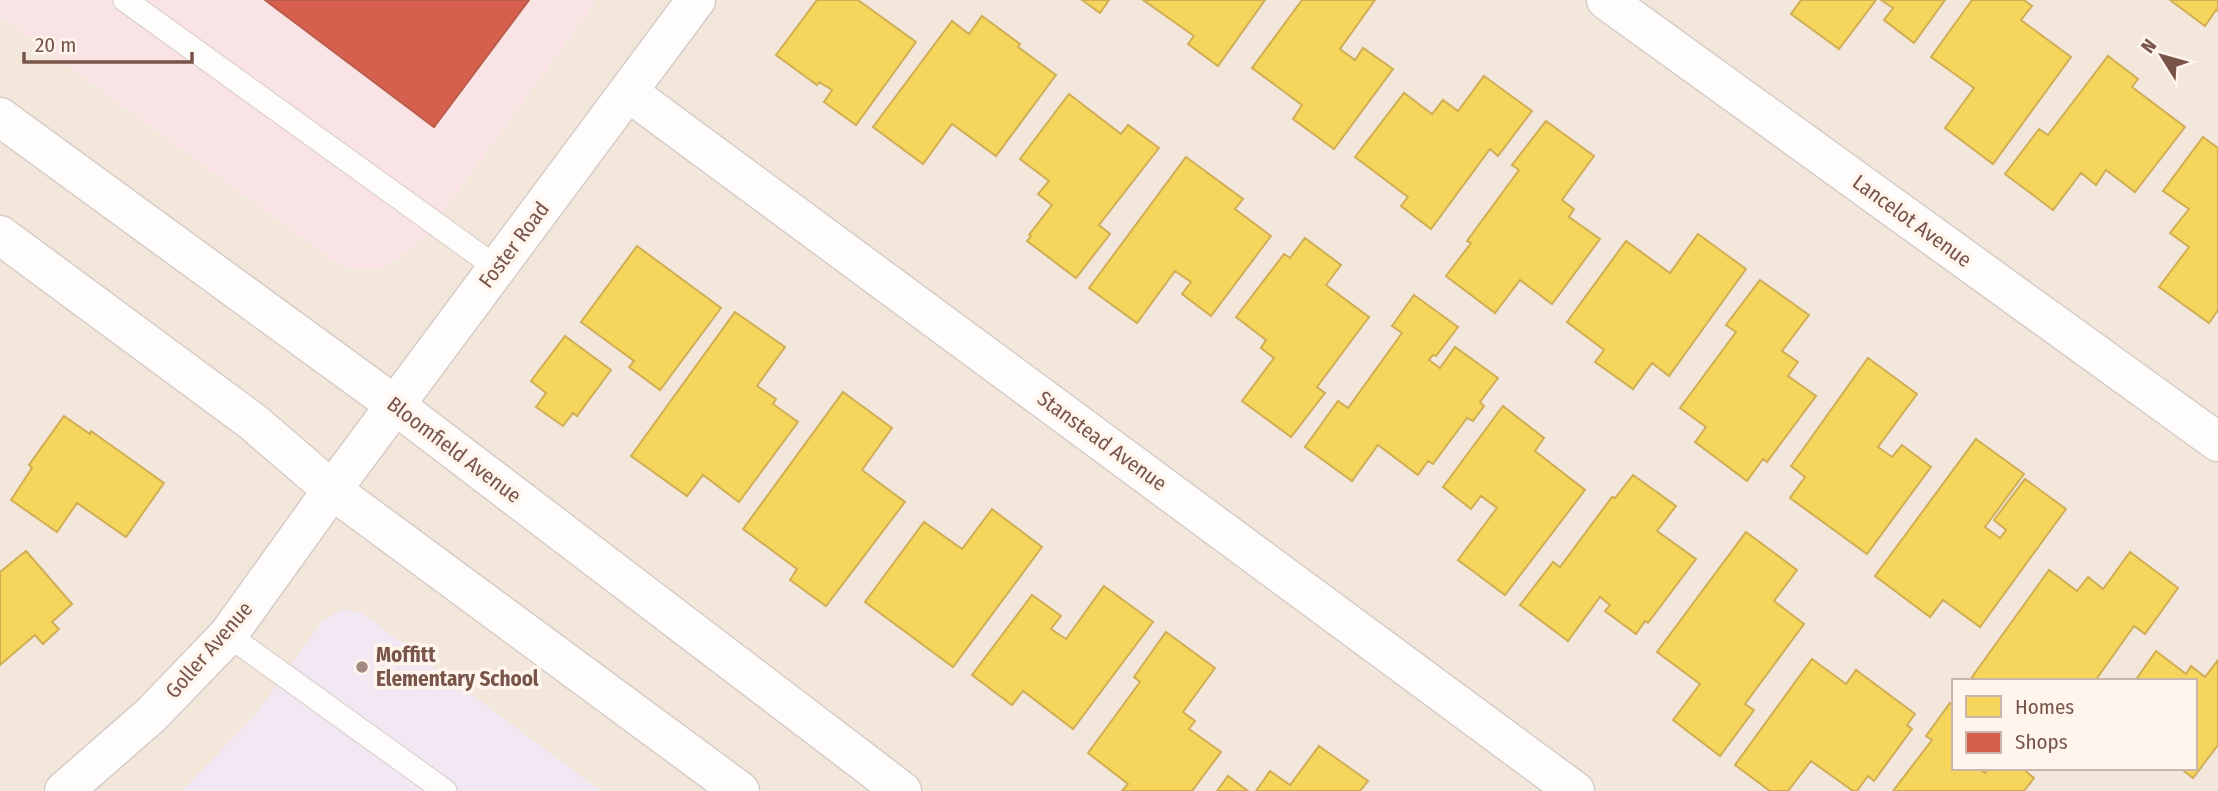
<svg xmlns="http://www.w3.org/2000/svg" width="2218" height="791" font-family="'Fira Sans Condensed',sans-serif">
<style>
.residential{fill:#f3e6db;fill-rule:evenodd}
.education{fill:#f2e8f3}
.medical{fill:#fae3e5}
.homes{fill:#f6d55c;stroke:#d0ae56;stroke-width:2}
.shops{fill:#d6604d;stroke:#ba5c4c;stroke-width:2}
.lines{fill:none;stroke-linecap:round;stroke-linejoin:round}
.service-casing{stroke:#d6ccc8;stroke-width:25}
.minor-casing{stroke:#d6ccc8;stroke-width:41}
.secondary-casing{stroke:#d7ccc7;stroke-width:41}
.service{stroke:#fefdfc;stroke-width:23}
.minor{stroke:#fefdfc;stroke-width:38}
.secondary{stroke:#fefdfc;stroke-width:38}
.poi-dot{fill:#a48b82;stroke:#fff5ec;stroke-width:2.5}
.labels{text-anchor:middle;stroke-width:7;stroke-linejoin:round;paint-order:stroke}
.street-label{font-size:21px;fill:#785449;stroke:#fff5ec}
.poi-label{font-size:21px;font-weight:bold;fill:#785449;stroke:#fff5ec;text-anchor:start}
</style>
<rect width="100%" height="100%" fill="#f7f1eb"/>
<path class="residential" d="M597 0H2218V791H0V16L342 267 383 269 424 238ZM1954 681H2195V768H1954Z"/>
<path class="education" d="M343 609 362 613 601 791H182L257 713 323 620Z"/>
<path class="medical" d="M0 0H597L424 238 383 269 342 267 0 16Z"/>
<path class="homes" d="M817 0H858L916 42 856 125 824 102 832 90 819 82 817 85 776 55Z
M1082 0H1109L1100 13Z
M1143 0H1265L1218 66 1188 44 1194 36Z
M1302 0H1375L1340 49 1355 60 1363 48 1393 69 1334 149 1293 119 1302 105 1252 68Z
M1801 0H1876L1839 49 1791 14Z
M1881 0H1945L1914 43 1884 20 1893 8Z
M1972 0H2024L2032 6 2021 20 2071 57 1993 164 1945 128 1974 88 1931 57Z
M2170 0H2218V11L2216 10 2205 26Z
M982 16 1020 44 1018 47 1056 75 996 156 952 124 923 164 873 127 952 21 969 34Z
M2108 56 2138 79 2132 87 2185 127 2135 192 2106 170 2096 185 2081 173 2053 210 2005 174 2039 129 2048 135Z
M1484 76 1532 111 1498 156 1490 149 1431 229 1401 206 1408 197 1355 157 1404 93 1432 114 1443 100 1458 111Z
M1069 94 1121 134 1128 125 1159 148 1099 225 1110 234 1076 278 1027 241 1031 236 1029 235 1052 205 1038 194 1049 181 1020 159Z
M1546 121 1594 156 1562 200 1574 209 1569 217 1600 239 1552 304 1520 280 1495 313 1446 276 1471 243 1467 241 1519 170 1512 165Z
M2203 137 2218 148V310L2209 323 2159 287 2189 247 2170 233 2189 209 2163 191Z
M1186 157 1243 199 1235 209 1271 236 1211 316 1182 294 1191 282 1175 271 1137 323 1089 288Z
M1698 234 1746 269 1669 376 1652 363 1633 389 1595 362 1604 350 1567 322 1626 241 1670 273Z
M1305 238 1341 265 1326 285 1369 317 1317 387 1325 393 1291 437 1242 401 1274 358 1261 348 1266 340 1236 317 1284 254 1290 258Z
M637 246 721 308 660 390 629 367 634 361 581 322Z
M1760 280 1809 315 1782 351 1798 362 1788 376 1816 396 1767 462 1763 459 1747 481 1695 442 1706 427 1680 408 1736 332 1726 325Z
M1414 295 1458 327 1436 356 1433 355 1429 360 1440 368 1455 347 1498 378 1480 402 1484 406 1473 421 1467 418 1433 464 1428 461 1418 475 1378 445 1352 481 1305 447 1338 401 1348 408 1402 333 1392 326Z
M735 312 785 347 757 386 776 399 773 404 798 422 739 502 703 475 687 496 631 456Z
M565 336 611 370 577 416 573 413 563 426 536 407 546 393 531 381Z
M1868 358 1917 394 1878 447 1892 457 1902 445 1931 467 1867 554 1790 498 1805 477 1791 466Z
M843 392 892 428 862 470 905 502 826 606 790 580 797 569 743 529Z
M1503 406 1544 438 1535 451 1585 490 1505 595 1458 560 1497 508 1481 496 1471 509 1443 487Z
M64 416 90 434 91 431 164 483 126 537 77 503 57 532 11 500 32 468 29 465Z
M1976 439 2024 474 1985 527 2000 538 2006 530 1994 520 2025 479 2066 509 1980 627 1943 600 1930 617 1875 576Z
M1633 475 1676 506 1657 531 1696 559 1648 623 1645 621 1636 634 1605 611 1610 605 1600 597 1568 641 1520 605 1553 562 1560 567 1612 497 1615 498Z
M992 509 1042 547 953 667 865 602 924 522 962 549Z
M1746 532 1797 570 1774 601 1804 624 1745 704 1754 710 1720 756 1673 720 1700 684 1657 652Z
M26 551 72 604 52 622 59 629 43 644 35 635 0 665V572Z
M2130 552 2178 588 2145 634 2134 626 2095 681H1977L1972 677 2049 570 2077 591 2088 577 2103 589Z
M1104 586 1153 622 1073 729 1023 691 1012 705 972 675 1032 595 1061 616 1051 629 1066 639Z
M1166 632 1215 668 1183 712 1195 721 1189 729 1221 752 1192 791H1122L1128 784 1088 753 1140 682 1134 677Z
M2156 651 2186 674 2191 666 2205 677 2218 660V745L2193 778 2180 768H2195V681H2135Z
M1812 659 1846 684 1856 670 1915 714 1907 725 1912 729 1874 781 1868 776 1857 791H1853L1811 761 1788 791H1770L1735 765Z
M1950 703 1954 706V768H1978L1985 773 1989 768H2022L2034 778 2024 791H1893L1932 740 1926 736Z
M1319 746 1368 781 1360 791H1256L1270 771 1290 785Z
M1228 776 1248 791H1217Z"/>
<path class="shops" d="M265 0H529L434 127Z"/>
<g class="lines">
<g class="service-casing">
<path id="service" d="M125 0 497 268
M228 635 445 791"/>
</g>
<g class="minor-casing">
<path id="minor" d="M1606 0 2218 442
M628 92 1575 791
M64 791 151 715 228 635 332 490 696 0"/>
</g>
<g class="secondary-casing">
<path id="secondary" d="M0 117 395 405 902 791
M0 235 253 422 332 490 740 791"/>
</g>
<use href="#service" class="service"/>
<use href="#minor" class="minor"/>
<use href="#secondary" class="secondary"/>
</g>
<circle class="poi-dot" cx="362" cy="667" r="7"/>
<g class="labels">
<g class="street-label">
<text transform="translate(1912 221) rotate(36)" y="7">Lancelot Avenue</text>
<text transform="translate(514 245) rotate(-53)" y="7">Foster Road</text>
<text transform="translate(1102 441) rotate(36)" y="7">Stanstead Avenue</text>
<text transform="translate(454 450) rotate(37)" y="7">Bloomfield Avenue</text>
<text transform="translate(209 650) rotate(-49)" y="7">Goller Avenue</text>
</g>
<g class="poi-label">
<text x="376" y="662">Moffitt<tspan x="376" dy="24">Elementary School</tspan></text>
</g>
</g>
<rect x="1952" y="679" width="245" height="91" fill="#fff5ec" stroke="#c9b5ab" stroke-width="2"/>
<rect x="1966" y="696" width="35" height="21" fill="#f6d55c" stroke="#c9b5ab" stroke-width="2"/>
<text x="2015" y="714" font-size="21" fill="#785449">Homes</text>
<rect x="1966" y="732" width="35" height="21" fill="#d6604d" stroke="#c9b5ab" stroke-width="2"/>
<text x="2015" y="749" font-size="21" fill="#785449">Shops</text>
<g transform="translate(2162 56) rotate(307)" stroke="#fff5ec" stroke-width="5" paint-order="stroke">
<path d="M0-5L12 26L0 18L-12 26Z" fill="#785449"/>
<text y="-10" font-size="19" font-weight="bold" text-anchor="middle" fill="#785449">N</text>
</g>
<path d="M24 52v10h168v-10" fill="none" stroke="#785449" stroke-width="3.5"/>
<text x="35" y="52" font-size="21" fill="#785449" stroke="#fff5ec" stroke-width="5" paint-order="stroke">20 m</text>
</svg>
